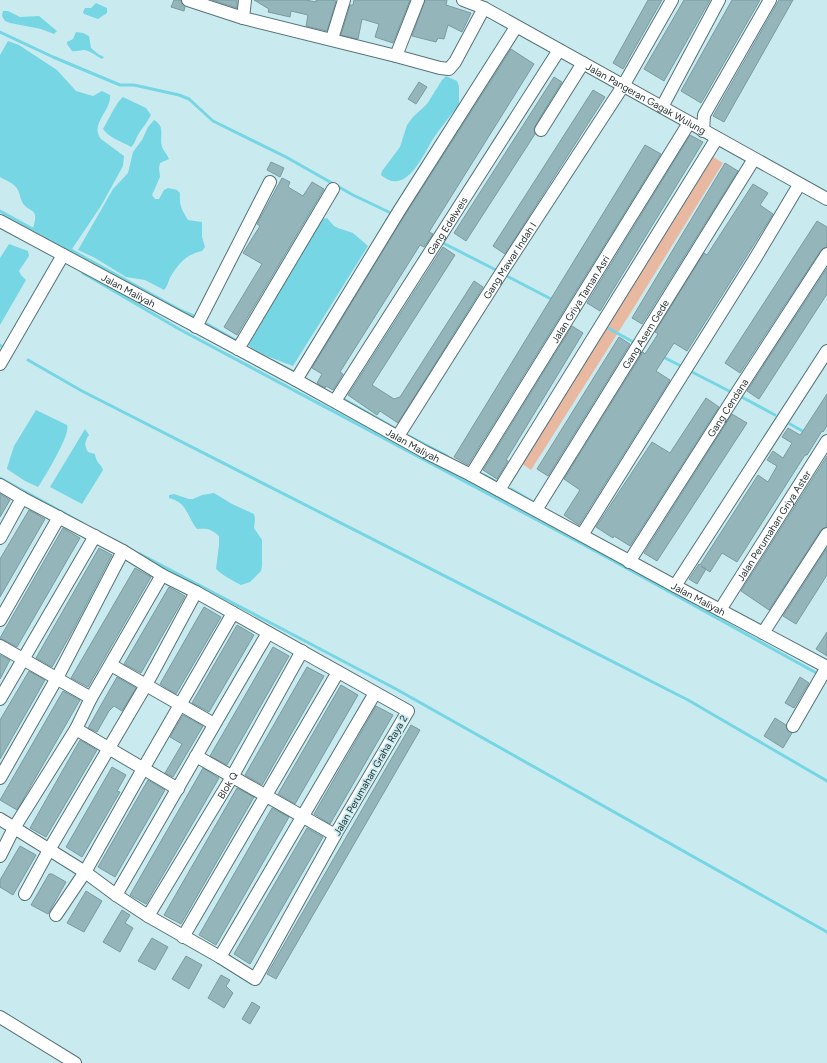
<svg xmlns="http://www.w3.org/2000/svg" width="827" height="1063" font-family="Figtree,sans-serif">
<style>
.green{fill:#e8b8a0}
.water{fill:#76d6e3}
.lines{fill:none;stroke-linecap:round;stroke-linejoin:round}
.stream{stroke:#76d6e3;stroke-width:3}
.building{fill:#94b6ba;stroke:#7a9b9f}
.minor-casing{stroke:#557478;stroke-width:14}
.minor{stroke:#fff;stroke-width:12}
.labels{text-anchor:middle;stroke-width:3.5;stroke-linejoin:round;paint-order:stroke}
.street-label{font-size:10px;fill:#273436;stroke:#c9ebf0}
</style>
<rect width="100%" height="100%" fill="#c9ebf0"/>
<path class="green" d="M710 155 723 163 633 309 531 470 521 463Z"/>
<path class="water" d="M96 3 107 8V13L98 19 84 14 83 12 85 8H91Z
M3 11H8L20 17 39 16 57 31 54 34 41 29 10 23 5 21 2 16Z
M76 32 83 33 89 36 91 48 98 54 104 57 102 59C96 56 91 51 84 50 80 50 76 52 72 51L67 44V42L73 39Z
M8 41 19 45 57 70 76 91 93 96 102 91 110 95C112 110 89 124 101 139L124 156 123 166 101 206 72 249 33 228C40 206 29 214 22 202 20 198 20 194 18 190 14 183 7 181 0 177V55Z
M446 76 457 81 459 86V105C450 116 441 127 433 139 423 155 406 197 381 175L382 171 400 147 407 125 413 117 427 104 442 80Z
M123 97 146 108 151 115C147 123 142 128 138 135 135 140 135 144 131 147 121 141 109 138 103 129 108 121 117 101 123 97Z
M154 120C166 126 159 137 162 147 164 152 167 154 169 159L160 163 159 168 160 177 152 195 155 199H159L164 190 168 188 177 190 180 193C179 206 182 210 188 220L202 222V237L205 247 202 251C187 254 179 263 171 276 168 281 168 286 164 290L145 280 126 277 95 258 78 250 113 189 128 173 133 152 142 140 148 127Z
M327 218 334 226 338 228 353 233 368 246 293 366C282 361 252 353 247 343L303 247 322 219Z
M9 244 28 251 29 256 19 271 21 275 26 280 0 325V258Z
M36 410 67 425C71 433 48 471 42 481L38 487 25 481 7 469V468L14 446Z
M85 429 89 435C85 440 84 446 88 452L95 454C96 464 101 463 103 470L82 504 50 487Z
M214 493 232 504 254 514 255 519 254 528 262 540V566L261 571 250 582 241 585C232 580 223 576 216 569L219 545V536C211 529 207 528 197 529 191 522 187 509 181 504 178 501 173 499 169 498V495L174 494 189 499H193L202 495Z"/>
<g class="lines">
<path class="stream" d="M0 32 53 57 120 85H134L179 95 189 99 213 121 286 157 353 195 393 214
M0 211 182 311 196 317
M441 242 498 271
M83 273 179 329 599 553 820 675
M503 274 553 300
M207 324 235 340
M606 327 637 344
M0 345 1 346
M661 356 683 367
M28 360 82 391 688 700 827 781
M273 361 296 373
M688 370 733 393
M738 395 775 415
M340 397 398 430
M790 424 806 433
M403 433 447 456
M484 475 497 482
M0 478 82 523
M511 489 535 503
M140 554 396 689 827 932"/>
</g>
<path class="building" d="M174 0H181L182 5 185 7 184 11 171 7Z
M212 0H237V8Z
M254 0H306L316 2V0H331L336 1 327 31 306 26 308 15 291 11 290 17 268 12 269 9Z
M354 0H410L393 43 375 37 379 24 362 19 358 39 341 35 350 5H353Z
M425 0H447L446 5 471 13 462 32 448 25 444 39 438 38 436 42 412 36Z
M648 0H662L623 69 613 63Z
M684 0H710L664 81 644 69Z
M732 0H760L701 103 681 91Z
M779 0H793L724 122 713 116Z
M511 49 534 64 429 232 433 234 424 247 420 245 340 372 343 374 333 390 326 386 325 388 317 383 322 374 312 368 398 226Z
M554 77 562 82 535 126 534 130 535 134 466 241 454 233Z
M419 82 427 87 416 104 408 99Z
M593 90 605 97 505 254 493 246Z
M690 135 703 142 600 311 587 303Z
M645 145 661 154 468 465 454 457Z
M271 162 284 168 280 177 267 170Z
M725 163 738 171 642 324 632 318Z
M282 178 290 182 288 187 303 196 312 182 324 189 237 335 224 327 262 264 243 253 260 226 257 224Z
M753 184 768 193 760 205 773 214 687 351 674 343 656 371 670 380 579 525 564 515 580 490 564 479 643 352 645 354 658 334 655 332 704 253 707 255Z
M817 221 827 227V247L821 250 740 373 725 363Z
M443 247 455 255 372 385 394 399 400 397 474 281 483 287 398 423 380 411 377 415 348 395Z
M827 268V294L759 399 747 391Z
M572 326 583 333 506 460 508 461 497 479 483 470Z
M619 337 630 344 548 476 537 469Z
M827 394V426L823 432 822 431 807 455H805L737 562 722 553 710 572 701 566 706 569 697 584 689 579 699 564 700 565 758 475 768 482 777 466 767 460 773 451 783 458 792 443 782 437 788 428 800 435 801 434Z
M706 398 719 407 630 546 614 536 613 538 596 527 652 442 670 453Z
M732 414 747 423 657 561 644 553Z
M827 456V527L821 530 769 610 741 591Z
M0 494 10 500 0 517Z
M29 510 45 519 0 597V559Z
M63 528 80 538 17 647 0 638Z
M99 548 112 555 73 630 52 667 36 658Z
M827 548V575L796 624 783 616Z
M135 568 151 577 88 687 71 678Z
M169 587 185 596 141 673 124 664Z
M204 607 221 617 176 694 160 684Z
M237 625 254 635 209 712 192 703Z
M827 632V656L816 649Z
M273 647 289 656 227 765 210 756Z
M0 655 10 660 0 679Z
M307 667 324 676 262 785 245 775Z
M29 671 45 680 0 759V720Z
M117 677 136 688 122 711 114 706 109 711 97 732 88 728Z
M800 677 809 683 794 708 785 703Z
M341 685 358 695 295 804 278 794Z
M63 691 80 700 17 810 0 800Z
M376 706 393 715 330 824 314 814Z
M183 715 203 726 173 777 165 773 182 744 170 737Z
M775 718 786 725 787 730 792 733 783 748 764 736Z
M411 725 420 730 276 979 267 974Z
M80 740 97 750 46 837 30 828Z
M112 767 126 775 117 791 120 792 82 857 66 847Z
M203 768 219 778 146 904 130 895Z
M148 780 165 790 115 877 98 867Z
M237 788 254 797 181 924 164 915Z
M272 808 289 817 216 945 199 935Z
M307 828 323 837 250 964 234 954Z
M20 846 36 855 13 895 0 887V880Z
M49 874H52L66 882 48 914 31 905Z
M86 891 102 901 84 932 67 923Z
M122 910 130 915 125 923 133 928 120 952 103 942Z
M152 938 168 947 155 970 138 961Z
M186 956 202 965 189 989 172 979Z
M221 975 230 980 226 986 233 993 224 1008 208 998Z
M252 1002 260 1007 250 1024 242 1019Z"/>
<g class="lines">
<g class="minor-casing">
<g id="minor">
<path d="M188 0 243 18 396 56 418 0"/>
<path id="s1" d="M463 0 484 8 827 199"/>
<path d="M243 18 245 0"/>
<path d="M332 39 344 0"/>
<path d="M396 56 440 68 449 69 455 62 484 8"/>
<path d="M662 107 719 0"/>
<path d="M541 130 583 63"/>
<path d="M703 131 704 115 770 0"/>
<path id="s2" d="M0 221 296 380 425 452 471 475 675 586 827 667"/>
<path d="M196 327 270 182"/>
<path d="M238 349 333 189"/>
<path d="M0 364 63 255"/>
<path d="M296 380 399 211 516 27"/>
<path id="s3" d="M335 401 559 50"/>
<path id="s4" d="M398 436 503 270 623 86 672 0"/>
<path id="s5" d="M471 475 689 123"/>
<path d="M0 485 22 498 123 551 162 575 196 592 408 711 335 835 255 979 220 957 148 916 116 895 85 872 0 819"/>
<path d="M499 490 717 138"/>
<path id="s6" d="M536 510 754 159"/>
<path d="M582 535 756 257 799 185"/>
<path d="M0 538 22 498"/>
<path id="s7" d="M629 562 738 391 827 254"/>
<path d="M675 586 827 351"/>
<path id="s8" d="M720 610 827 441"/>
<path d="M0 620 59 517"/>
<path d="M763 633 827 534"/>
<path d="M0 646 91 698"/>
<path d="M111 665 214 724"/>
<path d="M0 699 95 536"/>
<path d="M793 726 827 667"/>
<path d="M76 729 178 789"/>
<path d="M196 756 335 835"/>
<path d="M0 778 57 678 123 551"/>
<path d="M0 856 14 828 76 729 91 698 162 575"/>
<path d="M25 894 49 850 146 685 196 592"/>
<path d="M116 895C167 808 216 720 268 633"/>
<path d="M56 915 85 872 143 769 233 613"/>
<path id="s9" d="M148 916 232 777 302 651"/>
<path d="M183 937 338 672"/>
<path d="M220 957 375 693"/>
<path d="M0 1017 75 1063"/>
</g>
</g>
<use href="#minor" class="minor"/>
</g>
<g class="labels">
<g class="street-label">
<text dy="4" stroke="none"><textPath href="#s1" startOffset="208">Jalan Pangeran Gagak Wulung</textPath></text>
<text dy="4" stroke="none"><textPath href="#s3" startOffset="208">Gang Edelweis</textPath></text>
<text dy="4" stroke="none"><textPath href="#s4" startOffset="208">Gang Mawar Indah I</textPath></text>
<text dy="4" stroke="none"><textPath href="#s2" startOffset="146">Jalan Maliyah</textPath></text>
<text dy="4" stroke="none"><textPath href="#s5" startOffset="207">Jalan Griya Taman Asri</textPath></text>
<text dy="4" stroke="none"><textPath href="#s6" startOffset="207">Gang Asem Gede</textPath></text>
<text dy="4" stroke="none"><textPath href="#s7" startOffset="183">Gang Cendana</textPath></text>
<text dy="4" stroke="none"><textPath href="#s2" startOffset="470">Jalan Maliyah</textPath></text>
<text dy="4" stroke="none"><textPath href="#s8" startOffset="100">Jalan Perumahan Griya Aster</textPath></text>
<text dy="4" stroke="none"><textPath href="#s2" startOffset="794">Jalan Maliyah</textPath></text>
<text transform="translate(370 775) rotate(-60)" y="4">Jalan Perumahan Graha Raya 2</text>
<text dy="4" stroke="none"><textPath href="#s9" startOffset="153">Blok Q</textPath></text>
</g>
</g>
</svg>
